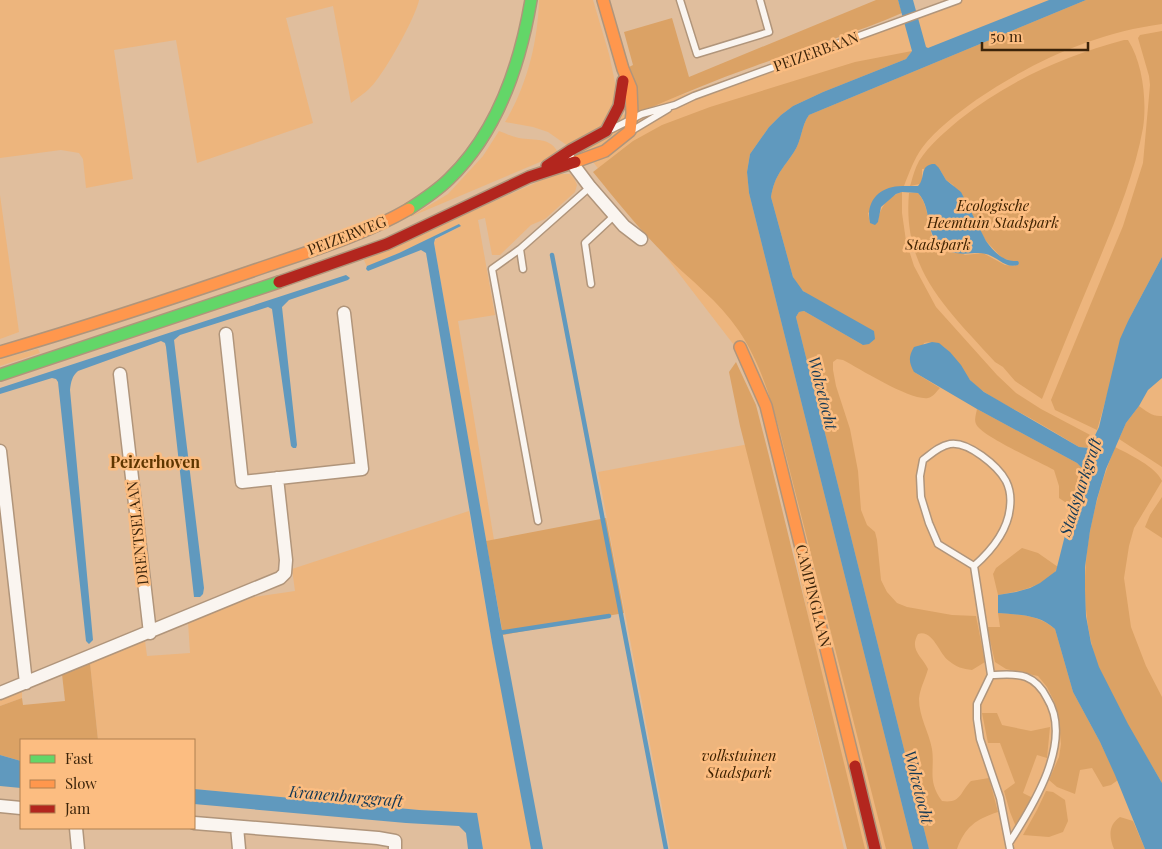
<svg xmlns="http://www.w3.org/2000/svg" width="1162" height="849" font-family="'Playfair Display',serif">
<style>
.green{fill:#edb57d}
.forest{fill:#dba265}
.water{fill:#6099be}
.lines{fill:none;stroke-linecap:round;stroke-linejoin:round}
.stream{stroke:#6099be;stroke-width:4.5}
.lane-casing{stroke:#b0957b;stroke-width:9}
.street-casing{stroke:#b0957b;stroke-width:15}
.fast-casing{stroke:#b0957b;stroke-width:14}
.slow-casing{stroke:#b0957b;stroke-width:14}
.jam-casing{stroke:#b0957b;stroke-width:14}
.lane{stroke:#faf5f0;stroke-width:6}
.street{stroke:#faf5f0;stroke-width:12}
.fast{stroke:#63d668;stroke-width:11}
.slow{stroke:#ff974d;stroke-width:11}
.jam{stroke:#b3261e;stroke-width:11}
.labels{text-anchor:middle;stroke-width:5;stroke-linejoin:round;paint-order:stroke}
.street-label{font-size:15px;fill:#3c240a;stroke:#fcbd81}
.park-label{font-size:15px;font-style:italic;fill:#3f2200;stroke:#fcbd81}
.water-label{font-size:16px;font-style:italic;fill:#133855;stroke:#fcbd81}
.neighbourhood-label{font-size:16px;font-weight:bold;fill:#5f3600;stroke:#fcbd81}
</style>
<rect width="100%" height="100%" fill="#e0be9d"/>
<path class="green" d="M0 0H419C416 17 382 78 369 89 364 94 357 98 351 103L333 6 286 18 313 123 197 163 176 40 114 50 133 179 86 188 83 159 79 153 61 150 0 158Z
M539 0H593L609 54 617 92V117L960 0H1162V849H857L757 375 587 154 568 146 548 132 533 127 505 122C527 86 538 41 539 0Z
M499 131C505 133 512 137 519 138 535 141 550 136 559 154L410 217 448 194 483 156Z
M555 174H570L574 178 577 185 575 192 545 219 531 225 500 255H492L485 218 478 220 495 315 458 321 494 540 486 541 434 243 436 239 461 226 367 267 364 260Z
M0 195 19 332 0 339Z
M38 349 40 353 0 366V359Z
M749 444 844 849H670L598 472Z
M469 511 492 643 536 849H483L477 813 419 810 194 789V740H98L90 663 145 641 147 656 190 653 188 622 254 597 295 591 292 569Z
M22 691V698L0 706V699Z"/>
<path class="forest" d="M876 0H898L902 13C854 34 804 48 755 66 715 80 677 96 638 113L629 67 633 65 624 32 672 18 689 77Z
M1086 0H1162V24C1094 33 1032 62 976 100 957 114 936 129 922 148 914 159 909 173 904 186H901L868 213 870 223 878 222C879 208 888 196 902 192V213L906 241 914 266 936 307 997 375 1016 393 1041 409 1094 437 1089 448 1079 447C1059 435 1040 423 1019 412 1003 403 985 395 971 381 957 366 950 339 924 343L914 372 940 388C936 392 933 397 928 398 911 401 860 369 843 360L837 359 833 362V370L836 386 850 429 858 471 861 510 867 525 875 532 877 540 881 580 887 592 897 603 907 607 952 615 976 616 985 662 972 670C963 669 956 667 949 661 939 654 933 629 918 634 909 650 922 656 928 669 925 680 920 688 919 699 919 717 929 732 932 749 935 770 927 781 942 801 961 804 960 792 971 781L989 778 998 812C976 819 965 827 957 849H929L796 317 799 312 804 311 863 345 797 285 793 277 771 197C775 174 783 169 794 152 802 140 801 126 809 115Z
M1162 31V257L1129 319 1097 430 1055 410 1051 400 1123 226 1143 163 1150 85 1149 76 1138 38 1140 35Z
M1124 40H1128C1143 63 1147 102 1143 128 1134 178 1113 226 1094 272 1076 314 1059 357 1042 399L1015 381 1003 367 995 362C948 310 902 270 909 193H918C928 204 928 222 932 236L965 255 983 253 1005 265 1015 266 1012 261 1002 258 986 241 953 185 946 180 939 168 922 169V181L920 184 910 186 911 183C913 176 915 168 919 161 929 145 945 132 959 120 1008 81 1064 56 1124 40Z
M912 51 906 59 823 92 793 106 781 115 769 127 750 154 747 172 749 193 913 849H886L780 432C770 397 760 362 739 331 719 301 690 280 665 255 639 229 616 200 593 172L633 141 662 125 710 107 855 62Z
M736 362 756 405 769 456 865 849H847L740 426 729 372Z
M1139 406C1146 411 1153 417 1162 416V467L1119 439 1126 423Z
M977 409 1077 463 1082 468 1071 506 1059 498V486L1054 470C1040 462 981 436 976 424 974 420 976 414 977 409Z
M1115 447C1129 454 1156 467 1162 481L1134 528 1129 546 1124 578 1131 627 1146 666 1162 697V783C1141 746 1113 705 1098 666 1073 594 1087 516 1115 447Z
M1162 497V538L1145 527 1150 515Z
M606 518 624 613 503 635 486 541Z
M1022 548 1038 553 1058 567C1049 586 1016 592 998 595L993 574 996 568Z
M998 613C1019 615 1038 614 1055 629L1073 692 1100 742 1118 780 1111 785 1103 787 1092 768 1080 770 1075 794 1057 787 1049 780 1059 757 1061 744 1058 714 1054 701 1047 687 1038 676 1006 669 995 662 987 627H1000Z
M90 663 98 740H21V761L0 755V706L22 698 23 705 65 701 62 674Z
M982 713H997L1002 725 1031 731 1050 727 1047 758 1037 755 1023 793 1033 798 1016 827 1010 812 1004 791 1015 783 1000 743H988Z
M1046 791 1053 792 1065 800 1068 821 1063 832 1049 837 1023 835 1037 810Z
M1120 817 1133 821 1145 849H1114C1109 837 1108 825 1120 817Z"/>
<path class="water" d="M898 0H913L926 47 928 48 1049 0H1086L809 115C801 126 802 140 794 152 783 169 775 174 771 197L793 277 803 291 874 331 875 339 869 344 863 345 804 311 799 312 796 317 929 849H913L749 193 747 172 750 154 769 127 781 115 793 106 823 92 906 59 912 51Z
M932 164H935L939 168 946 180 961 192 986 241C994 252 1003 262 1018 261L1019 263 1018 265C1005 269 998 257 986 254 976 251 965 256 951 252 921 241 935 211 918 193L902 192 896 194 881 207 878 222 875 225 870 223C865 201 880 186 902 186 907 186 912 186 918 186 926 178 919 167 932 164Z
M459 224 461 226 435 239 434 243 501 625 543 849H531L492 643 426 253 421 250 368 271 366 269 367 266 399 253Z
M1162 257V378L1148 390 1139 406 1126 423 1106 469 1097 499 1090 531 1085 567V590L1086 616 1091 643 1099 667 1128 724 1162 783V849H1145L1115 775 1100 742 1073 692 1055 629C1039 614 1019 615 998 613V595L1016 592 1030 588 1040 583 1056 571 1082 468 1077 463 977 409 914 372C909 363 908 357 914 347L932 342 939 343 950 352 961 365 970 380 984 392 1079 447 1089 448 1099 427 1120 339 1129 319Z
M346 275 350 278 348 280 289 300 282 307 297 445 296 448H293L291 446 272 309 268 307 180 335 174 340 204 588 203 594 200 597H194L166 347 165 343 161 341 78 371C72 376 71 382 70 390L93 640 89 644 86 641 58 382 56 379 52 378 0 394V388Z
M0 755 21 761V788L0 786Z
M194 789 419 810 477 813 483 849H468L466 833 459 826 406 823 194 804Z"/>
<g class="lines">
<path class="stream" d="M552 255 666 849
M498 633 609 616"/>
<g class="lane-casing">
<path id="lane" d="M680 0 697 54 769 32 760 0
M612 129 642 114 675 105 694 96 958 0
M633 130 668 109
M520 249 492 269 538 521
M523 269 520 249 590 187
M591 284 585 243 615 215
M974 566C991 551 1008 530 1010 507 1011 499 1010 489 1006 481 998 466 968 441 950 444 939 446 931 454 923 460L920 476 921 497 929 523 938 544 974 566 991 675 977 704V719L980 739 1000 798 1010 849
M991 675C1002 675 1016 673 1026 677 1036 681 1042 688 1047 698 1074 741 1033 806 1009 843"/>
</g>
<g class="street-casing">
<path id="street" d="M569 159 590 187 624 226 641 239
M226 334 242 482 362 469 344 313
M120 374 150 633
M0 451 26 683
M0 693 280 578 285 573 286 560 277 478
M0 806 21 808
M194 823 378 838 395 841V849
M237 827 239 849
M76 828 78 849"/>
</g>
<g class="fast-casing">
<path id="fast" d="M409 209C423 200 437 191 449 179 498 132 520 65 531 0
M0 375 279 282"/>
</g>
<g class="slow-casing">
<path id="slow" d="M575 162 605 151 630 131 632 113 631 88 623 69 603 0
M740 347 766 406 855 766
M0 352C89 326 177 297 264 267 314 250 364 235 409 209"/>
</g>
<g class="jam-casing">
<path id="jam" d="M547 166 571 150 606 131 619 106 623 81
M279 282 387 244 529 177 575 162
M855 766 875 849"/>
</g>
<use href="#lane" class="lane"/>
<use href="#street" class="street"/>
<use href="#fast" class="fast"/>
<use href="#slow" class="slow"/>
<use href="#jam" class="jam"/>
</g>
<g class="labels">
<g class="street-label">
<text transform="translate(816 52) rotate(-20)" y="5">PEIZERBAAN</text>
<text transform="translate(347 236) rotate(-21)" y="5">PEIZERWEG</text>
<text transform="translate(138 533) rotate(-96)" y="5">DRENTSELAAN</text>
<text transform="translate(813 596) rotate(76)" y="5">CAMPINGLAAN</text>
</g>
<g class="park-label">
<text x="993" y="211">Ecologische<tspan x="993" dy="17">Heemtuin Stadspark</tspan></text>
<text x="938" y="250">Stadspark</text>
<text x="739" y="761">volkstuinen<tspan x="739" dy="17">Stadspark</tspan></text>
</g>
<g class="water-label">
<text transform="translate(823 393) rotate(76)" y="6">Wolvetocht</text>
<text transform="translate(1080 487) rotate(-72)" y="6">Stadsparkgraft</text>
<text transform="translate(919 787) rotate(76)" y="6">Wolvetocht</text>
<text transform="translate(346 796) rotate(5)" y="6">Kranenburggraft</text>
</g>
<g class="neighbourhood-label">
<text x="155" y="468">Peizerhoven</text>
</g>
</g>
<rect x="20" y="739" width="175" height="90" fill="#fcbd81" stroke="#af8051"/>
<rect x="30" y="755" width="25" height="8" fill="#63d668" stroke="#af8051"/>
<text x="65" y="764" font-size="15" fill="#3c240a">Fast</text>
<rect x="30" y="780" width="25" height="8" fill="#ff974d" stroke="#af8051"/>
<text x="65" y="789" font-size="15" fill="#3c240a">Slow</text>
<rect x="30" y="805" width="25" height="8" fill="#b3261e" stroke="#af8051"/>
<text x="65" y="814" font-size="15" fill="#3c240a">Jam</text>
<path d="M982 42v8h106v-8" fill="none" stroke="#3c240a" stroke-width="2.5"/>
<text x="990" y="42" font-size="15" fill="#3c240a" stroke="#fcbd81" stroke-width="4" paint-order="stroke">50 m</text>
</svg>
